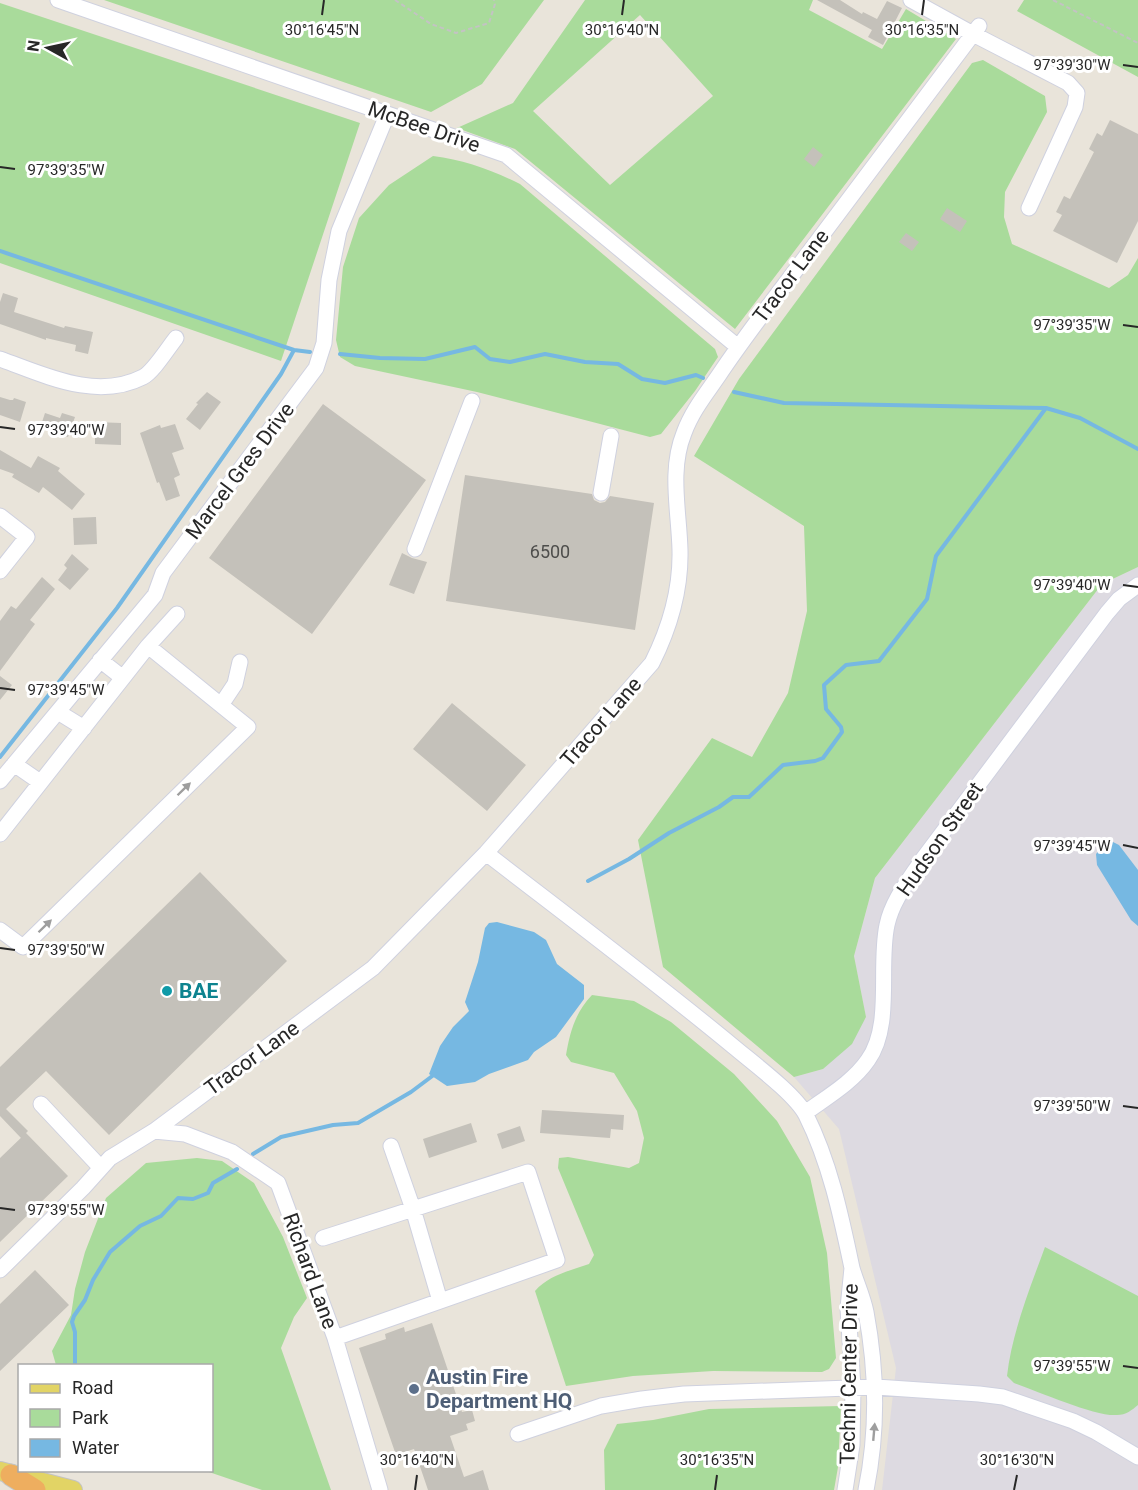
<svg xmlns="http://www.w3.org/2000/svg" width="1138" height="1490" font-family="Roboto,sans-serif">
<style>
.industrial{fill:#dddae1}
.green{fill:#a9db9b;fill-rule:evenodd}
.water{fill:#76b8e2}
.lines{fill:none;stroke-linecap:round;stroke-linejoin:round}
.stream{stroke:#76b8e2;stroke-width:4}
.building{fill:#c4c1ba}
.minor-casing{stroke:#cfd1df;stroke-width:17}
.major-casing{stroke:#c3c3c3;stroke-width:20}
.highway-casing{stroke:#c3c3c3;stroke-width:23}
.path{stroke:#c3c3c3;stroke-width:2;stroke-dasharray:4.5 3;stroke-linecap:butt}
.minor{stroke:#fff;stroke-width:15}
.major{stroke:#e2d465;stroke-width:18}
.highway{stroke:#eeae5f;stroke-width:21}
.oneway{fill:#9e9e9e}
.ticks{fill:none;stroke:#272727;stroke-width:2}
.culture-dot{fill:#0f9aa8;stroke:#fff;stroke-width:2}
.service-dot{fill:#5c6f8a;stroke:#fff;stroke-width:2}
.labels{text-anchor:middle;stroke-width:6;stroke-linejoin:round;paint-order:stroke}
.number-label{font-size:18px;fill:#4e4e4c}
.street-label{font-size:21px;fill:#272727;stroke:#fff}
.culture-label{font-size:21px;font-weight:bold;fill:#0d838f;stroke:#fff;text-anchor:start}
.service-label{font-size:21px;font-weight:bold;fill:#4e5e75;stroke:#fff;text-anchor:start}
.ticks-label{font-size:15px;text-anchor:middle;fill:#272727;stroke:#fff;stroke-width:6;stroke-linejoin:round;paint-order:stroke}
</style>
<rect width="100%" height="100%" fill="#e9e4da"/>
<path class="industrial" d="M1138 567V1490H882L896 1368 839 1129 794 1077 823 1069 866 1018 854 956 875 878 1102 584Z"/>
<path class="green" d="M104 0H544L482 84 431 112Z
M585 0H813L809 10 882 49 906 9 956 39 735 329 515 149 457 128 513 103ZM640 15 713 96 610 185 533 111Z
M1024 0H1138V77L1017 11Z
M0 3 360 123 281 361 0 263Z
M983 60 1045 96 1047 112 1005 192 1004 217 1012 244 1109 288 1128 275 1138 258V567L1102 584 875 878 854 956 866 1017 852 1044 823 1069 794 1077 663 967 638 840 712 738 752 757 788 693 807 611 804 526 694 456 739 379 972 63Z
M433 156C464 160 492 170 520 184L715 349 718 357 695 391 661 434 650 437 477 392 355 366 340 357 336 340 343 267 359 218 389 185Z
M592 995 634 1001 671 1022 734 1074 777 1121 810 1177 827 1253 836 1358 829 1369 822 1372 713 1371 633 1376 566 1386 535 1291C549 1275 569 1271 589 1264L594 1255 558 1168 559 1158 568 1157 629 1168 639 1163 644 1138 637 1111 614 1073 571 1062 566 1055C570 1032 575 1013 592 995Z
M197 1158 222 1161 254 1183 283 1237 307 1298 294 1317 281 1348 331 1490H262L206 1471 212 1470V1366L56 1365 52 1351 71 1315 75 1289 85 1252 106 1198 146 1163Z
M1045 1247 1138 1296V1405C1132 1410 1126 1415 1117 1415 1096 1417 1037 1391 1014 1383L1007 1376C1012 1332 1030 1288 1045 1247Z
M841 1406 838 1467 834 1490H605L604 1450 617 1424 653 1420 709 1409Z"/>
<path class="water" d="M1113 842 1119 845 1138 870V926L1131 920 1097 865 1096 854 1104 845Z
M497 922 534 932 546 940 557 964 584 985V999L556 1037 534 1052 528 1060 489 1074 475 1082 447 1086 429 1074 440 1046 453 1027 469 1011 465 1002 478 962 485 928 489 923Z"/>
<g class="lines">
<path class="stream" d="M0 251 294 350 310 352
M340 354 380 358 425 359 475 347 490 359 510 362 545 354 585 362 618 364 642 379 665 383 696 375 703 378
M734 392 784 403 1046 408 1080 418 1138 449
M0 757 117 608 281 374 294 350
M588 881 629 859 669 833 719 807 733 797H749L783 765 815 761 823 758 842 732 841 727 826 709 824 685 846 665 879 661 927 599 936 556 1046 408
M253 1154 281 1137 333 1125 358 1123 411 1092 435 1074
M75 1366V1332L72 1322 74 1316 85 1300 93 1280 110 1252 140 1226 161 1216 178 1198 193 1199 208 1193 213 1183 237 1169"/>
</g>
<path class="building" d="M817 0H840L862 14 863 12 877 19 887 1 902 8 883 45 868 37 872 30Z
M1110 120 1138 134V221L1117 263 1053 231 1062 215 1056 212 1064 196 1070 199 1094 152 1089 149 1097 133 1102 136Z
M813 147 823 155 814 167 804 159Z
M947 208 967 221 960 232 940 219Z
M906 233 919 242 912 251 899 242Z
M3 293 18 298 14 312 64 328 65 326 93 332 88 354 75 351 76 345 46 338V340L0 324V302Z
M207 392 221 402 200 430 186 419 198 404 196 403Z
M0 397 10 400H13L14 398 26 402 20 422 0 415Z
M323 404 426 480 312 634 209 558Z
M45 413 60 418 62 413 75 417 68 437 40 428Z
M95 422 121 423V445L95 444Z
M175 424 184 449 172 453 180 475 174 478 180 496 166 501 159 482 157 483 140 433 160 425 161 428Z
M0 450 31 468 38 456 60 468 58 471 85 494 72 510 43 487 39 493 12 477 14 474 0 469Z
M465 475 592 494 594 500 600 503 605 502 610 496 654 503 635 630 446 601Z
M96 517 97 544 74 545 73 518Z
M402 553 412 558 427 562 414 594 389 585Z
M72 554 89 569 70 590 58 580 67 568 64 565Z
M42 577 55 589 30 620 35 624 0 671V621L11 606 16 609Z
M0 676 12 685 0 700Z
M452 703 526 765 487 811 413 749Z
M200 872 287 961 109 1135 46 1071 6 1109 28 1131 21 1138 0 1116V1067Z
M542 1110 624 1115 623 1130 611 1129 610 1138 540 1133Z
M471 1123 477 1142 429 1158 423 1139Z
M520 1126 525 1141 502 1149 497 1134Z
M26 1133 68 1176 0 1242V1158Z
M35 1270 69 1305 0 1371V1304Z
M432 1323 462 1412 472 1410 475 1421 466 1424 468 1430 450 1436 464 1477 483 1470 489 1490H428L414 1449 396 1455 359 1348 386 1339 385 1334 404 1327 405 1332Z"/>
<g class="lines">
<g class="minor-casing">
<path id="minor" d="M58 0 506 155 738 347
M911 0 973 34 1068 83 1077 93 1075 107 1029 208
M0 359C45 375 96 401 143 377 153 372 168 348 176 338
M601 493 611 436
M0 516 27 537 0 571
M415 549 472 401
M100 660 123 678
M221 705 235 684 240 662
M58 712 84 728
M14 764 40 782
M0 781 155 595 163 573 316 368 324 343 329 280 339 231 387 115
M0 834 148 646 177 614
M486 853C569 917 653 980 734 1047 753 1063 795 1094 806 1115 830 1163 841 1216 852 1268
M0 930 23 947 248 727 148 646
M41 1104 101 1168
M805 1113C827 1097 853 1082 868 1060 893 1025 878 966 887 925 892 901 909 880 922 860L1107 613 1119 599 1138 585
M154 1131 185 1134 232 1152 278 1183 335 1338 380 1490
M391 1146 413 1209 440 1301
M323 1238 528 1172 557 1260 335 1338
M0 1270 83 1188 110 1158 154 1131 373 968 486 853 652 663C670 627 681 591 680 550 679 511 669 470 684 433 692 411 706 394 719 375 739 345 761 316 783 287 848 200 914 113 979 26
M518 1434 601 1406 642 1399 684 1394 876 1387 979 1394 1003 1397 1073 1421 1096 1432 1138 1457
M845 1490 852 1445 853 1388 848 1308 852 1268C856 1282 863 1297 866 1312 877 1371 878 1431 866 1490"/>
</g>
<g class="major-casing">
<path id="major" d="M0 1471 73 1490"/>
</g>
<g class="highway-casing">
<path id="highway" d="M11 1475 35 1490"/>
</g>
<path class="path" d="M395 0 431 24 456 33 489 23 495 4 494 0
M1053 0 1138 43"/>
<use href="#minor" class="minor"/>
<use href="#major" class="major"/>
<use href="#highway" class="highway"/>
</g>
<defs><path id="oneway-solid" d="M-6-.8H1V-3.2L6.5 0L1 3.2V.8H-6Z" transform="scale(1.5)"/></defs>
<g class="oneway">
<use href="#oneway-solid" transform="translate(184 789) rotate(-44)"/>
<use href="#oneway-solid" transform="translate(45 926) rotate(-44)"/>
<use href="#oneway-solid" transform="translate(874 1432) rotate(-85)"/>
</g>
<path class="ticks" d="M322 15 324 0M622 15 624 0M922 15 924 0M1123 65 1138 67M0 167 15 169M1123 325 1138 327M0 427 15 429M1123 585 1138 587M0 688 15 690M1123 845 1138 848M0 948 15 950M1123 1106 1138 1108M0 1208 15 1210M1123 1366 1138 1368M415 1490 417 1475M715 1490 717 1475M1014 1490 1017 1475"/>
<circle class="culture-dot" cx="167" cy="991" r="6"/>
<circle class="service-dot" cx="414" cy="1389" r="6"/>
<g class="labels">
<g class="number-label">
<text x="550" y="558">6500</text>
</g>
<g class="street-label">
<text transform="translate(424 127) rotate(19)" y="7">McBee Drive</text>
<text transform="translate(791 276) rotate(-53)" y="7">Tracor Lane</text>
<text transform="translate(240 471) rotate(-53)" y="7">Marcel Gres Drive</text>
<text transform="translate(601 722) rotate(-49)" y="7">Tracor Lane</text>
<text transform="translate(940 839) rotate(-55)" y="7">Hudson Street</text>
<text transform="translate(252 1058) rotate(-36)" y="7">Tracor Lane</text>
<text transform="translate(310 1271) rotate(70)" y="7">Richard Lane</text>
<text transform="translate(849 1374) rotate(-89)" y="7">Techni Center Drive</text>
</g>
<g class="culture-label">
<text x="179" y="998">BAE</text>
</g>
<g class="service-label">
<text x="426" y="1384">Austin Fire<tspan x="426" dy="24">Department HQ</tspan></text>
</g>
</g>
<g class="ticks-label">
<text x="322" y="35">30°16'45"N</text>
<text x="622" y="35">30°16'40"N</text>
<text x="922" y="35">30°16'35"N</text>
<text x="1072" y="70">97°39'30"W</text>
<text x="66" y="175">97°39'35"W</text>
<text x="1072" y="330">97°39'35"W</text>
<text x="66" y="435">97°39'40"W</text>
<text x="1072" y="590">97°39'40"W</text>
<text x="66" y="695">97°39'45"W</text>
<text x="1072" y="851">97°39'45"W</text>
<text x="66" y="955">97°39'50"W</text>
<text x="1072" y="1111">97°39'50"W</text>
<text x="66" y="1215">97°39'55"W</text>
<text x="1072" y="1371">97°39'55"W</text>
<text x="417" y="1465">30°16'40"N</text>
<text x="717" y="1465">30°16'35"N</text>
<text x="1017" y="1465">30°16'30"N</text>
</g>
<rect x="18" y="1364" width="195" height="108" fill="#ffffff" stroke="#a9a9a9" stroke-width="1.5"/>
<rect x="30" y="1384" width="30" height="9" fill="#e2d465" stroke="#a9a9a9" stroke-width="1.5"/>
<text x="72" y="1394" font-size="18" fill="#272727">Road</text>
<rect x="30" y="1409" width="30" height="18" fill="#a9db9b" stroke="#a9a9a9" stroke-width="1.5"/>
<text x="72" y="1424" font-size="18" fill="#272727">Park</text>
<rect x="30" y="1439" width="30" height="18" fill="#76b8e2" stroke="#a9a9a9" stroke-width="1.5"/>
<text x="72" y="1454" font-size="18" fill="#272727">Water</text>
<g transform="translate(48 48) rotate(278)" stroke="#ffffff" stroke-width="4.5" paint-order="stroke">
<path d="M0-4.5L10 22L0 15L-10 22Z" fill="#272727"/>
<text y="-9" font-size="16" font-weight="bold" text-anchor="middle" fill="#272727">N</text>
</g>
</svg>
